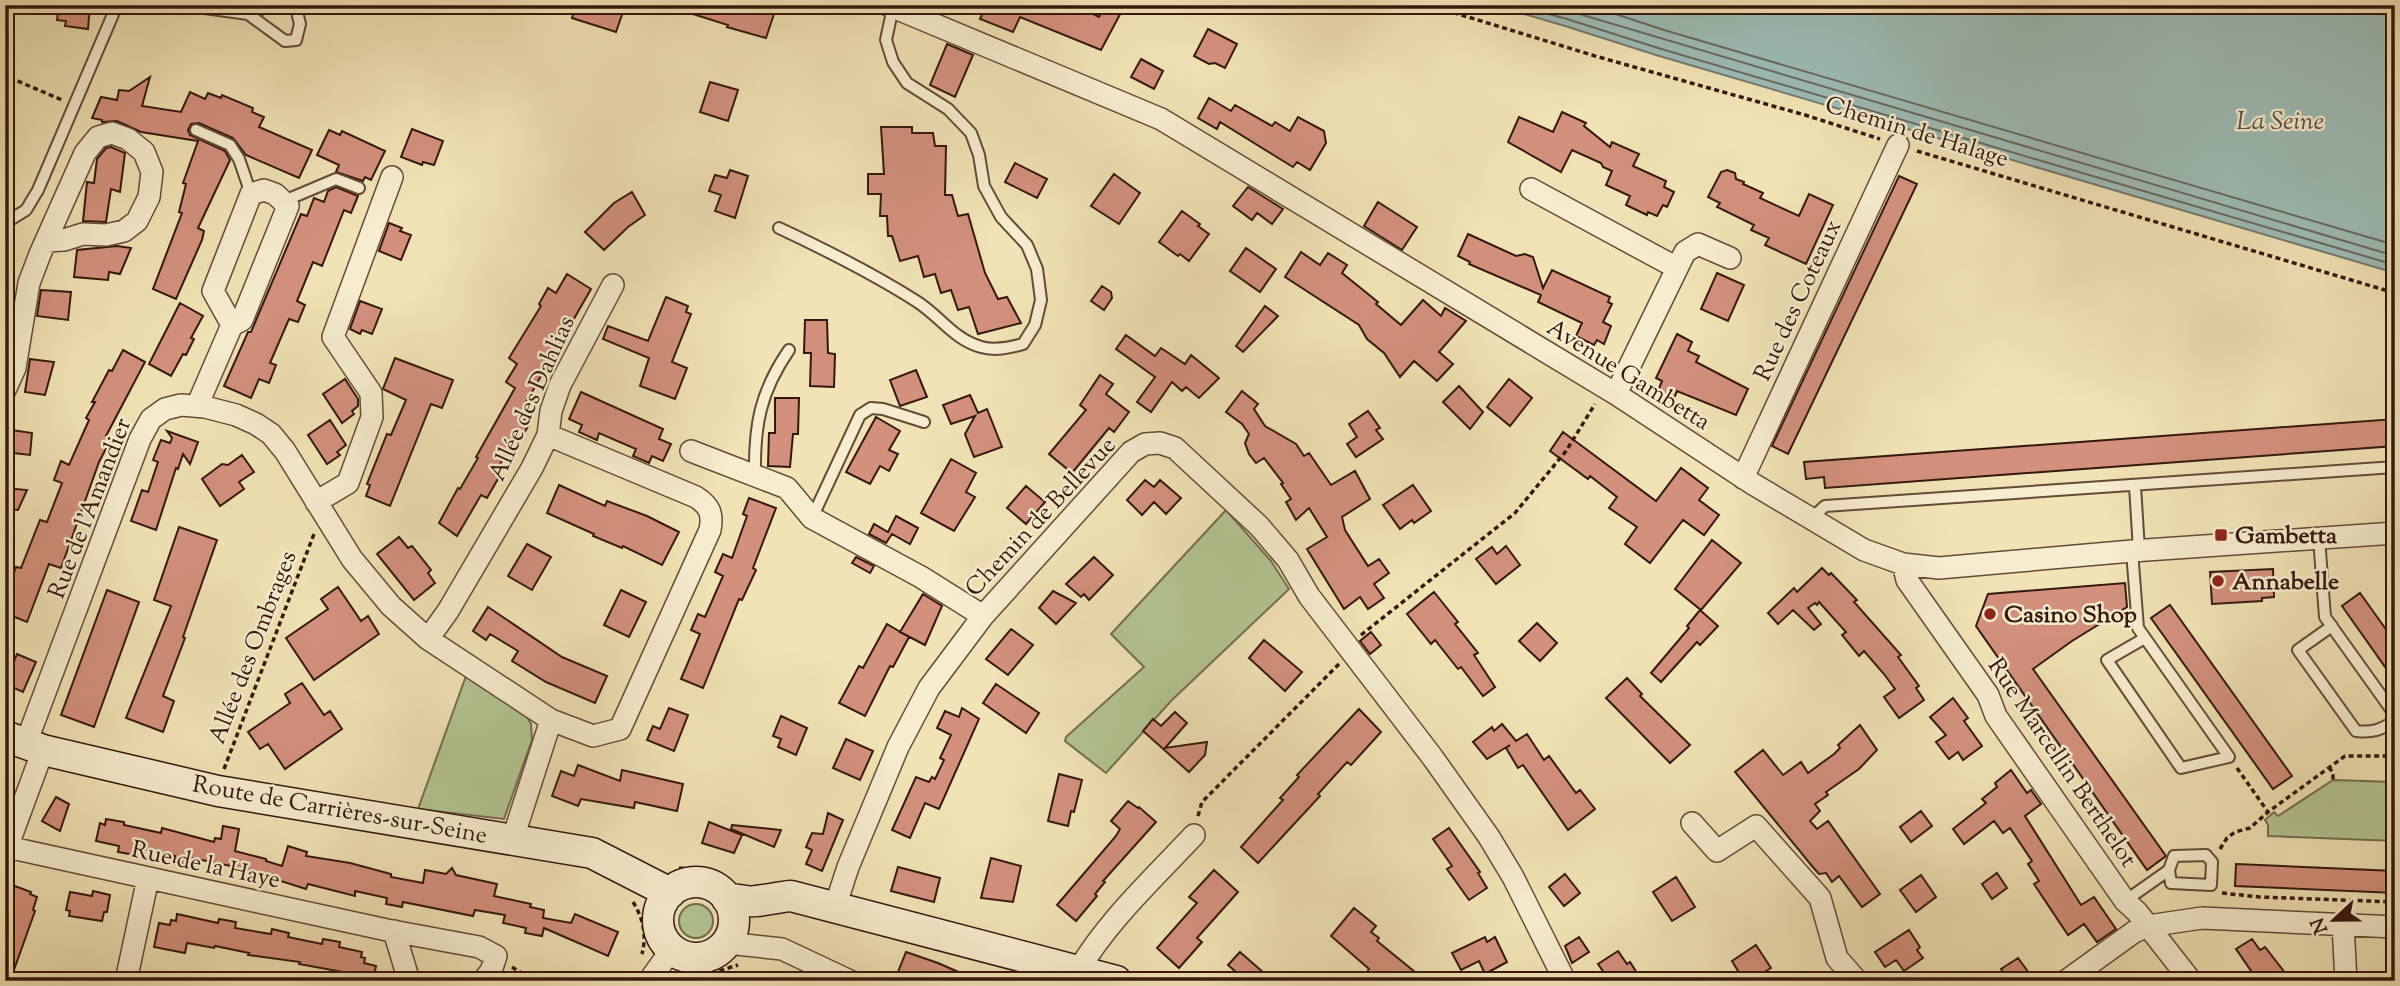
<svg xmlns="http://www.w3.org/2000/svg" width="2400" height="986" font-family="'Sorts Mill Goudy',serif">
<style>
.green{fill:#b3c592;stroke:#746e50;stroke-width:2}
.water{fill:#9dbdb6;stroke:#737b72;stroke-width:2}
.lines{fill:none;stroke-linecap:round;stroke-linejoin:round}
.shore{stroke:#696a62;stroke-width:2}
.building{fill:#d3917d;stroke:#35180d;stroke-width:2}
.lane-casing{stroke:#644b37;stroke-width:14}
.street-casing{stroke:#644b37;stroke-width:24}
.secondary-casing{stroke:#35180d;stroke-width:33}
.path{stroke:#35180d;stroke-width:3.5;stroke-dasharray:5 3.5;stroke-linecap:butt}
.lane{stroke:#f6edcf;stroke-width:10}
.street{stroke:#f6edcf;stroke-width:21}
.secondary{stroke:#f6edcf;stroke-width:30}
.poi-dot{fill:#8f2418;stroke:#f6edcf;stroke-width:2.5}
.labels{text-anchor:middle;stroke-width:5;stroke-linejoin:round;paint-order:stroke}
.street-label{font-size:24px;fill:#35180d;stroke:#f6edcf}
.poi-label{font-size:24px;font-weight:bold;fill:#35180d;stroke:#f6edcf;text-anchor:start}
.water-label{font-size:26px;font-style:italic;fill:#595248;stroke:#f6edcf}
</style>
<rect width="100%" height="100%" fill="#f1e3b5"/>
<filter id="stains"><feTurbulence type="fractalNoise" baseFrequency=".00286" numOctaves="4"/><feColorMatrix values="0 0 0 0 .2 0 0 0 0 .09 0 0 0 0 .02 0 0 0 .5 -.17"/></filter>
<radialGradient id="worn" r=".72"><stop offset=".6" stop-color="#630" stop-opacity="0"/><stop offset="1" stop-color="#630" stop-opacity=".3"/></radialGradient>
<path class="green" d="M1226 510 1271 561 1289 589 1171 701 1106 773 1065 741 1066 737 1144 667 1111 634Z
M466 676 524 712 531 724 532 740 504 819 418 809Z
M2333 780 2395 782V841L2268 836V825L2265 820 2274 812 2278 816Z
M679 921a17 17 0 1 1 34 0a17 17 0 1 1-34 0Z"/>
<path class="water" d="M1493 5H2395V273L1656 55 1565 26Z"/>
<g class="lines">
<path class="shore" d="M1514 5 1567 19 1658 48 2395 265
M1549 5 2395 256
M1588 5 1664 30 2395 245"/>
</g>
<path class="building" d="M59 5H90L88 29 65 26 66 21 57 20Z
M576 5 602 12 605 5 624 9 616 32 572 18Z
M678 5H738L774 14 766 38 727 27 728 25 677 9Z
M986 5H1075L1099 17 1105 5H1125L1101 50 1020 17 1013 32 980 19Z
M1208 29 1237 44 1225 68 1215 63 1209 64 1194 56Z
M947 44 973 55 955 97 930 85Z
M1141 59 1163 71 1154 89 1131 77Z
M150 77 142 106 181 112 190 92 205 99 208 93 221 98 222 95 253 108 252 112 264 117 259 127 312 150 299 178 246 155 233 138 199 123 191 124 188 130 190 135 225 151 230 160 198 228 204 231 202 240 176 299 153 289 182 213 179 212 186 184 183 183 198 141 141 132 117 121 102 122V120L92 118 101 97 117 100 119 90 129 91Z
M710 82 738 90 728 121 700 112Z
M1209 98 1231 111 1235 105 1272 126 1275 122 1290 131 1298 117 1324 131 1326 143 1310 170 1297 162 1293 167 1220 122 1217 129 1198 118Z
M1562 112 1586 123 1584 126 1610 147 1612 142 1639 154 1633 166 1666 181 1664 187 1674 192 1667 207 1663 205 1657 216 1648 212 1647 215 1626 205 1630 196 1606 185 1612 171 1603 167 1601 163 1572 150 1561 172 1508 142 1519 117 1553 132Z
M881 127H912V133H933L935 146H946L945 195H952L958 216 968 214 985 273 998 299 1007 297 1021 323 978 334 969 307 958 310 951 290 941 293 935 274 924 277 918 256 900 261 892 236H888L887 216H880L881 194H868V174H884Z
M412 129 443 141 434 165 423 162 422 165 401 157Z
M329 130 340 135 342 131 385 151 371 180 365 177 363 181 336 172 339 165 317 155Z
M111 147 125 153 120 192 111 189 106 222 83 221 87 182 94 183 97 159 106 148Z
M1015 163 1047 179 1037 198 1005 182Z
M730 170 748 176 735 218 715 211 721 195 709 191 715 175 727 178Z
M1727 170 1735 173 1736 179 1744 182 1743 184 1763 193 1760 198 1799 216 1809 194 1833 205 1806 264 1765 245 1769 238 1751 230 1754 225 1717 207 1720 203 1708 197 1721 172Z
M1114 174 1140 193 1119 224 1091 206Z
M1899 176 1917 184 1788 454 1772 446Z
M336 187 358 196 351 213 344 210 322 266 313 262 297 301 305 305 298 322 289 319 270 363 276 365 269 383 259 379 251 398 224 386 248 332H251L301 214 307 216 314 198 324 202 328 191Z
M1248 187 1283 209 1272 224 1257 213 1252 220 1233 206Z
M632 192 645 215 628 227 604 250 585 232 614 203Z
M1378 202 1417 227 1402 250 1364 226Z
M1182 211 1200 224 1198 226 1209 234 1189 261 1180 254 1178 256 1159 242Z
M389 223 402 228 400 231 411 235 401 260 379 251Z
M1468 234 1516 256 1525 254 1533 257 1543 288 1552 270 1610 297 1608 302 1612 304 1603 322 1611 326 1604 344 1597 340 1594 345 1576 336 1582 323 1538 302 1541 295 1469 264 1470 262 1458 256Z
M117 246 131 248 120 274 109 272 108 280 74 277 77 250Z
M1246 248 1276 269 1260 292 1230 271Z
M1301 252 1320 265 1328 253 1347 265 1342 273 1378 302 1376 304 1401 325 1423 300 1441 316 1445 308 1466 321 1439 352 1453 364 1437 381 1414 361 1400 377 1384 353 1367 339 1359 325 1285 277Z
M1717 273 1744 285 1728 321 1701 309Z
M567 274 591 289 525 404 532 408 523 423 528 426 516 448 511 446 494 474 499 477 487 498 481 495 457 536 439 523 458 488 460 489 478 458 476 457 515 388 506 382 517 364 509 358 541 306 539 304 548 288 556 293Z
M1102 286 1111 292 1112 298 1104 310 1091 301Z
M41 290 71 292 68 320 37 316Z
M666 297 688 306 686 312 691 314 672 362 687 368 675 399 640 386 649 358 603 339 608 326 648 341Z
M360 301 382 309 372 334 362 330 360 334 350 329Z
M180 303 203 316 191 338 194 339 186 355 183 354 171 376 149 364Z
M1265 306 1278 316 1243 352 1236 346Z
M805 320H827L828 353 835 354 834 387 810 386 811 353H804Z
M1677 334 1692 342 1688 351 1699 356 1696 362 1748 389 1736 415 1677 391 1673 401 1657 393 1662 381 1656 378Z
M1126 335 1155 356 1161 348 1185 364 1191 355 1219 378 1199 398 1186 387 1182 391 1172 382 1151 412 1137 402 1155 377 1116 349Z
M123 350 145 362 106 436 111 439 99 462 61 568 49 564 27 622 5 613V570L14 573 16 567 21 568 40 520 47 522 62 483 54 480 61 461 69 465 89 420 86 418 95 402H92L109 370 112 371Z
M395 358 453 380 442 408 431 404 390 506 366 496 370 485 367 484 387 434 391 435 406 400 383 389Z
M30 359 54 362 45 395 25 392Z
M916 370 927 397 900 406 890 380Z
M1100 375 1113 384 1106 394 1129 412 1114 432 1109 428 1072 473 1049 454 1086 410 1080 405Z
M345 379 358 399V406L352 411 354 414 342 423 323 394Z
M1509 379 1532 398 1510 426 1487 407Z
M1459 386 1483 412 1470 429 1443 402Z
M1242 391 1258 404 1254 409 1265 426 1296 444 1304 456 1309 453 1331 485 1355 471 1370 499 1342 517 1345 530 1368 566 1379 559 1389 573 1374 584 1384 598 1368 609 1360 597 1344 609 1307 549 1327 537 1309 508 1296 520 1286 502 1291 499 1281 484 1283 483 1264 458 1256 463 1249 454 1245 443 1249 434 1242 424 1226 412Z
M581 392 663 429 659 439 671 444 663 461 652 456 649 463 633 456 636 449 599 433 597 440 579 432 582 425 569 419Z
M970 395 978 413 987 409 1002 447 974 457 965 434 975 416 951 424 943 405Z
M775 398H799L798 434H793L790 467 768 466 769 433H775Z
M1368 411 1380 428 1376 430 1383 439 1356 457 1347 444 1357 437 1349 424Z
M876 417 900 431 889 450 898 454 889 471 880 466 870 484 846 472Z
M2395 419V446L1825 488 1824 477 1806 479 1804 462Z
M330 420 346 445 337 452 340 455 327 464 308 435Z
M5 429 32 433 30 455 5 452Z
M167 431 198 442 190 464 183 454 178 469 176 468 156 530 131 521 142 490 148 492 158 462 153 460 161 440 170 443 172 438Z
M1563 432 1656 501 1681 468 1708 488 1699 500 1719 515 1704 535 1683 520 1650 563 1625 544 1637 527 1609 508 1617 497 1590 476 1588 479 1550 451Z
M242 455 254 472 239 482 244 489 220 506 202 479 222 464 228 465Z
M951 459 976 473 966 492 975 497 954 531 921 513Z
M1145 480 1154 487 1160 480 1181 498 1166 514 1154 502 1142 515 1127 500Z
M559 485 605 506 607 501 647 516 679 532 662 565 623 546 622 548 593 536 594 534 547 513Z
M1413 485 1431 511 1414 523 1412 520 1400 529 1383 505Z
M1026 486 1045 502 1026 524 1007 508Z
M5 488 27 490 18 510 5 509Z
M749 498 776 508 753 568 756 570 742 600 739 599 703 688 681 679 700 634 691 630 698 614 705 617 723 576 715 572 723 554 732 558 747 516 743 514Z
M896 516 918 528 910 544 892 534 886 543 869 534 874 524 888 532Z
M179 527 217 540 183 637 185 638 163 696 174 701 163 732 126 718 171 606 154 600Z
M399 537 408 548 412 546 431 570 428 573 435 583 414 600 377 554Z
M1712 540 1741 563 1701 610 1675 589Z
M527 544 551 557 532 590 508 576Z
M1506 546 1520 565 1496 584 1476 559 1492 547 1497 554Z
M856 557 874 566 870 573 852 563Z
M1094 557 1113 575 1089 600 1084 594 1081 597 1066 584Z
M1822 568 1829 575 1831 573 1857 600 1854 602 1901 655 1898 657 1919 686 1916 688 1924 700 1899 718 1884 697 1895 689 1884 674 1864 651 1859 656 1842 635 1846 632 1819 602 1817 605 1815 603 1808 608 1821 624 1814 630 1793 610 1778 624 1768 613 1794 588 1797 592Z
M2273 569 2274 597 2262 598V601L2212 604 2210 572Z
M2125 583 2127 607 2072 641 2033 669 2166 856 2147 870 1976 626 1988 594Z
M338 587 361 621 368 616 379 634 314 680 286 638 328 609 321 599Z
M107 590 139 602 94 727 61 715Z
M621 590 646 602 629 637 604 625Z
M1053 591 1076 603 1056 624 1039 608Z
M1434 592 1458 622 1455 624 1478 653 1474 655 1495 687 1483 696 1461 667 1458 669 1435 640 1431 644 1407 614Z
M2360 593 2395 642V681L2342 606Z
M923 594 942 606 925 645 900 632Z
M2170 605 2292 776 2273 789 2151 618Z
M488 607 562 657 607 676 595 703 546 682 512 661 518 651 490 634 486 640 473 631Z
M1700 610 1718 626 1700 645 1697 642 1661 682 1651 673 1689 628 1687 626Z
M1537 623 1557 643 1540 661 1519 641Z
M887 624 909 637 893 667 890 666 865 716 839 703 859 666 863 668Z
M1011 629 1033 645 1008 675 986 659Z
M1371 632 1381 645 1370 654 1360 641Z
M1264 640 1302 672 1285 691 1249 658Z
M17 654 36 662 23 692 5 684Z
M1627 678 1642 694 1640 696 1690 745 1670 763 1606 698Z
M302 683 324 715 330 711 342 729 285 769 268 744 260 749 248 732 290 703 285 694Z
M996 684 1039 713 1026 733 983 703Z
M1953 698 1968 718 1964 721 1982 746 1963 760 1958 752 1949 759 1936 742 1946 735 1930 717Z
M669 708 688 715 674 751 647 740 653 726 660 729Z
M962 708 979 719 939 809 925 803 910 838 892 830 916 777 929 782 932 777 935 779 944 760 940 758 951 735 937 728 945 711 959 717Z
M1359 709 1381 732 1351 765 1347 762 1318 794 1320 796 1258 863 1241 847 1283 800 1280 798 1299 777 1297 775Z
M1175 712 1187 723 1165 748 1207 742 1205 755 1189 772 1143 731 1153 719 1161 726Z
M781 716 807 728 796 755 778 747 781 739 773 736Z
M1502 724 1516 741 1527 734 1544 760 1549 756 1576 793 1580 790 1595 809 1568 830 1523 765 1518 768 1506 748 1510 745 1487 759 1473 742 1492 727 1494 731Z
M1860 725 1877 750 1859 769 1826 792 1828 795 1815 804 1820 811 1810 821 1817 829 1828 821 1880 894 1862 907 1839 876 1832 882 1826 873 1819 874 1812 866 1735 772 1763 750 1783 775 1801 762 1808 773 1834 754 1840 748 1838 745Z
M846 739 873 751 860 780 833 768Z
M578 765 620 781 622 770 683 784 677 811 635 802 634 808 581 799 578 806 552 796 561 771 574 776Z
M2011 770 2027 793 2031 790 2041 804 2025 816 2081 905 2094 897 2116 929 2097 942 2084 924 2068 935 2034 884 2039 881 2028 864 2032 861 2010 828 2003 833 1994 821 1964 844 1953 829 1986 803 1982 799 1997 787 1995 783Z
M1059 774 1082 780 1074 812 1071 811 1068 826 1048 821Z
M56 797 69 804 60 831 42 821Z
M1128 801 1138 808 1139 807 1156 822 1103 881 1105 882 1095 894 1097 896 1076 921 1057 905 1116 836 1120 829 1111 821Z
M1921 811 1932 826 1911 842 1900 827Z
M828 813 843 820 822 871 806 864 812 850 806 847 812 833 823 834Z
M106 819 124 822V825L161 833 162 828 214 842 215 838 221 839 223 826 239 829 235 851 266 859V861L282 866 288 846 307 852 306 856 350 863 391 874V877L423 883 425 870 446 874 452 868 456 875 497 884 494 896 531 904 530 907 544 910 543 918 571 923 575 914 618 932 608 956 544 928 542 936 525 933 526 928 503 923 505 915 475 910 473 916 403 902 402 907 386 904 387 898 355 891V896L308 884 306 889 246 870 245 873 231 870V866L192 858 190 865 174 862 175 856 145 849 144 851 136 850 135 855 118 852 119 846 96 841 100 823 105 825Z
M709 822 742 835 734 853 702 843Z
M732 825 781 830 774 847 731 829Z
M1449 828 1480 872 1478 873 1487 888 1469 900 1447 869 1452 866 1433 839Z
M991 858 1021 866 1013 902 981 898Z
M2236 864 2395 871V893L2235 886Z
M898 867 940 878 934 902 891 891Z
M1214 870 1238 892 1197 938 1202 942 1179 968 1157 948 1197 903 1189 897Z
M1997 873 2007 888 1992 899 1982 884Z
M1565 874 1580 893 1564 906 1549 887Z
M1921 875 1936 897 1916 912 1900 890Z
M1676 877 1695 907 1672 921 1653 892Z
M12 885 31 892 30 894 37 897 33 910 35 911 10 981H5V924L12 904 6 902Z
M93 891 110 895 107 912H104L102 921 69 916 70 911 66 910 70 892 92 896Z
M1354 908 1376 926 1371 932 1379 938 1377 941 1426 981H1360L1369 969 1331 936Z
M177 914 218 923 219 919 236 922 235 928 271 934 272 929 289 933 288 937 322 944 323 939 340 942 339 947 362 952 361 957 365 958 364 963 376 966 373 981H341L343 972 299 964 300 962 248 955 249 953 215 946 214 948 187 943 185 953 154 947 159 923 170 925 171 920 176 921Z
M1909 930 1920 947 1917 950 1923 958 1904 971 1896 960 1885 967 1875 952Z
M1485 937 1487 942 1495 937 1507 962 1485 974 1479 961 1461 970 1452 953Z
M1579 937 1589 952 1572 963 1565 946Z
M2252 939 2260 950 2265 947 2286 974 2278 981H2258L2236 949Z
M1756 945 1771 968 1763 973 1769 981H1744L1732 961Z
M1618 951 1627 964 1630 962 1642 981H1601L1607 977 1598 964Z
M906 952 938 963 979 981H905L906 976 898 972Z
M1240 952 1273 981H1246L1228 965Z
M2018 958 2029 973 2019 981H2009L2001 969Z"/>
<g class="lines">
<g class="lane-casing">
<path id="lane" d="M183 5 248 14 285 41 296 40 300 24 296 8 287 5
M248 14 271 5
M196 130 230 145 239 159 251 194
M284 201 336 179 359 188
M5 223 26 210 38 190 117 5
M779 228C826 250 872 273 916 301 940 316 953 339 981 347 995 351 1009 348 1023 344L1035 325 1041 300 1037 269 1027 245 1001 217 984 186 979 155 971 133 948 109 907 83 893 62 886 40 893 7
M755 476C754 426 760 392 789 350
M2135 486 2139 550
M812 518 860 415 871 408 883 409 924 422
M1811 519 1825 506 2395 467
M2319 538 2325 617 2395 715
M2132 551 2138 628 2229 757 2181 768 2107 660 2145 638
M2332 626 2298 650 2356 731C2372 733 2382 730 2395 720
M2125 901 2169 870 2174 856 2206 855 2212 862 2211 885 2171 883 2169 870"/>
</g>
<g class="street-casing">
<path id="street" d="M888 5 1161 119 1616 394 1753 484 1864 550 1903 564 1939 568 2132 551 2395 533
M1531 189 1677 268
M5 390 15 368 29 283 40 254 85 153 98 137 112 133 128 139 144 152 152 172 149 197 137 221 124 231 106 235 83 234 64 240 46 241
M1616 394 1685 252 1698 244 1730 258
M197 406 232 325 242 320 288 206 275 194 264 190 251 194 213 291 232 325
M691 451 787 488 812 518 921 577 983 616
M1743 478 1898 145
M316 502 348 483 372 417 371 393 333 337 392 177
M1903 564 1907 580 1988 695 1996 716 2125 901 2137 912 2191 981
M428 639 448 611 532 468 548 435 551 411 560 385 613 285
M26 743 140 439 151 419 165 409 181 405 205 407 236 415 256 424 271 434 285 451 352 559 391 606 428 639 551 720 593 736 620 729 710 530C713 514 710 506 696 497L548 435
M1692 823 1717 851 1756 826 1820 898 1837 958 1857 981
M513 838 551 720
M7 847 387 930 479 947 496 956 491 971 483 981
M5 853 43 750
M835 907 848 867 898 747 929 688 983 616 1131 452 1145 444 1160 443 1175 448 1259 526 1288 560 1309 596 1433 758 1489 837 1513 877 1565 981
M2343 925 2346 981
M394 931 409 981
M727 943 782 949 850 981
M1078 971C1108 920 1154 878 1194 835
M126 981 148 878
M649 981 672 949
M2066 981 2134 932 2148 926 2202 918 2395 927"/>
</g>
<g class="secondary-casing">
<path id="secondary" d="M5 736 43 750 218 791 592 853 670 893
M658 920a38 38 0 1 1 76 0a38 38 0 1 1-76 0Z
M727 899C737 898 747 903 756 901 768 900 779 897 791 896L1116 981"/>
</g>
<path class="path" d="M1429 5 1595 56 1805 115 1880 139
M5 17 12 40 13 79 62 100
M1917 151 2395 293
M1361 635 1515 513 1566 451 1595 404
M2329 767 2333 773V780
M2237 768 2268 812
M224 769 314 534
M1198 816 1202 802 1339 664
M2220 849 2227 838 2235 832 2250 828 2268 812 2345 756H2395
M679 868 712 871 719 875
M699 870 700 883
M2222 893 2260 897 2395 902
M633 902C643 918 647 935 642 954
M512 967 534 981
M687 981 738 965"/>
<use href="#lane" class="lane"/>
<use href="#street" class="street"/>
<use href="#secondary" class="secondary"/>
</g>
<g class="poi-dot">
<rect x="2214" y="528" width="14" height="14" rx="3.5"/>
<circle cx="2218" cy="581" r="7"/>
<circle cx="1990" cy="614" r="7"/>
</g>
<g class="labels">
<g class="street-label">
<text transform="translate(1917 131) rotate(17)" y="8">Chemin de Halage</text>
<text transform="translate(1797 300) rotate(-65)" y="8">Rue des Coteaux</text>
<text transform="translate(1629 374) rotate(32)" y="8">Avenue Gambetta</text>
<text transform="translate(531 398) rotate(-66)" y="8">Allée des Dahlias</text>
<text transform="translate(89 508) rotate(-69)" y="8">Rue de l'Amandier</text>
<text transform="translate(1040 516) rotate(-47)" y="8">Chemin de Bellevue</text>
<text transform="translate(252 647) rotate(-69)" y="8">Allée des Ombrages</text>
<text transform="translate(2063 762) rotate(56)" y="8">Rue Marcellin Berthelot</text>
<text transform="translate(340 809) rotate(10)" y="8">Route de Carrières-sur-Seine</text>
<text transform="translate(206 864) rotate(12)" y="8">Rue de la Haye</text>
</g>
<g class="poi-label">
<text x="2235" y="543">Gambetta</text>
<text x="2232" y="589">Annabelle</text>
<text x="2004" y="622">Casino Shop</text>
</g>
<g class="water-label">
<text x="2280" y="129">La Seine</text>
</g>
</g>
<rect width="2400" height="986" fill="none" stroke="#f1e3b5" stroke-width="28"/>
<rect x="7" y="7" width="2386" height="972" fill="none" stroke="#35180d" stroke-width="3.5"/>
<rect x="14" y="14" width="2372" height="958" fill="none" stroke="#35180d" stroke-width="2"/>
<g transform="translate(2334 920) rotate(248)" stroke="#f6edcf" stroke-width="5" paint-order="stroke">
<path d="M0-5L12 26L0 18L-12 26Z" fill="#35180d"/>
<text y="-10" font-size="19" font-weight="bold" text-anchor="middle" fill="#35180d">N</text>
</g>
<rect width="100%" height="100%" filter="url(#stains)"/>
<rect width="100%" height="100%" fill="url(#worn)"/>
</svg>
